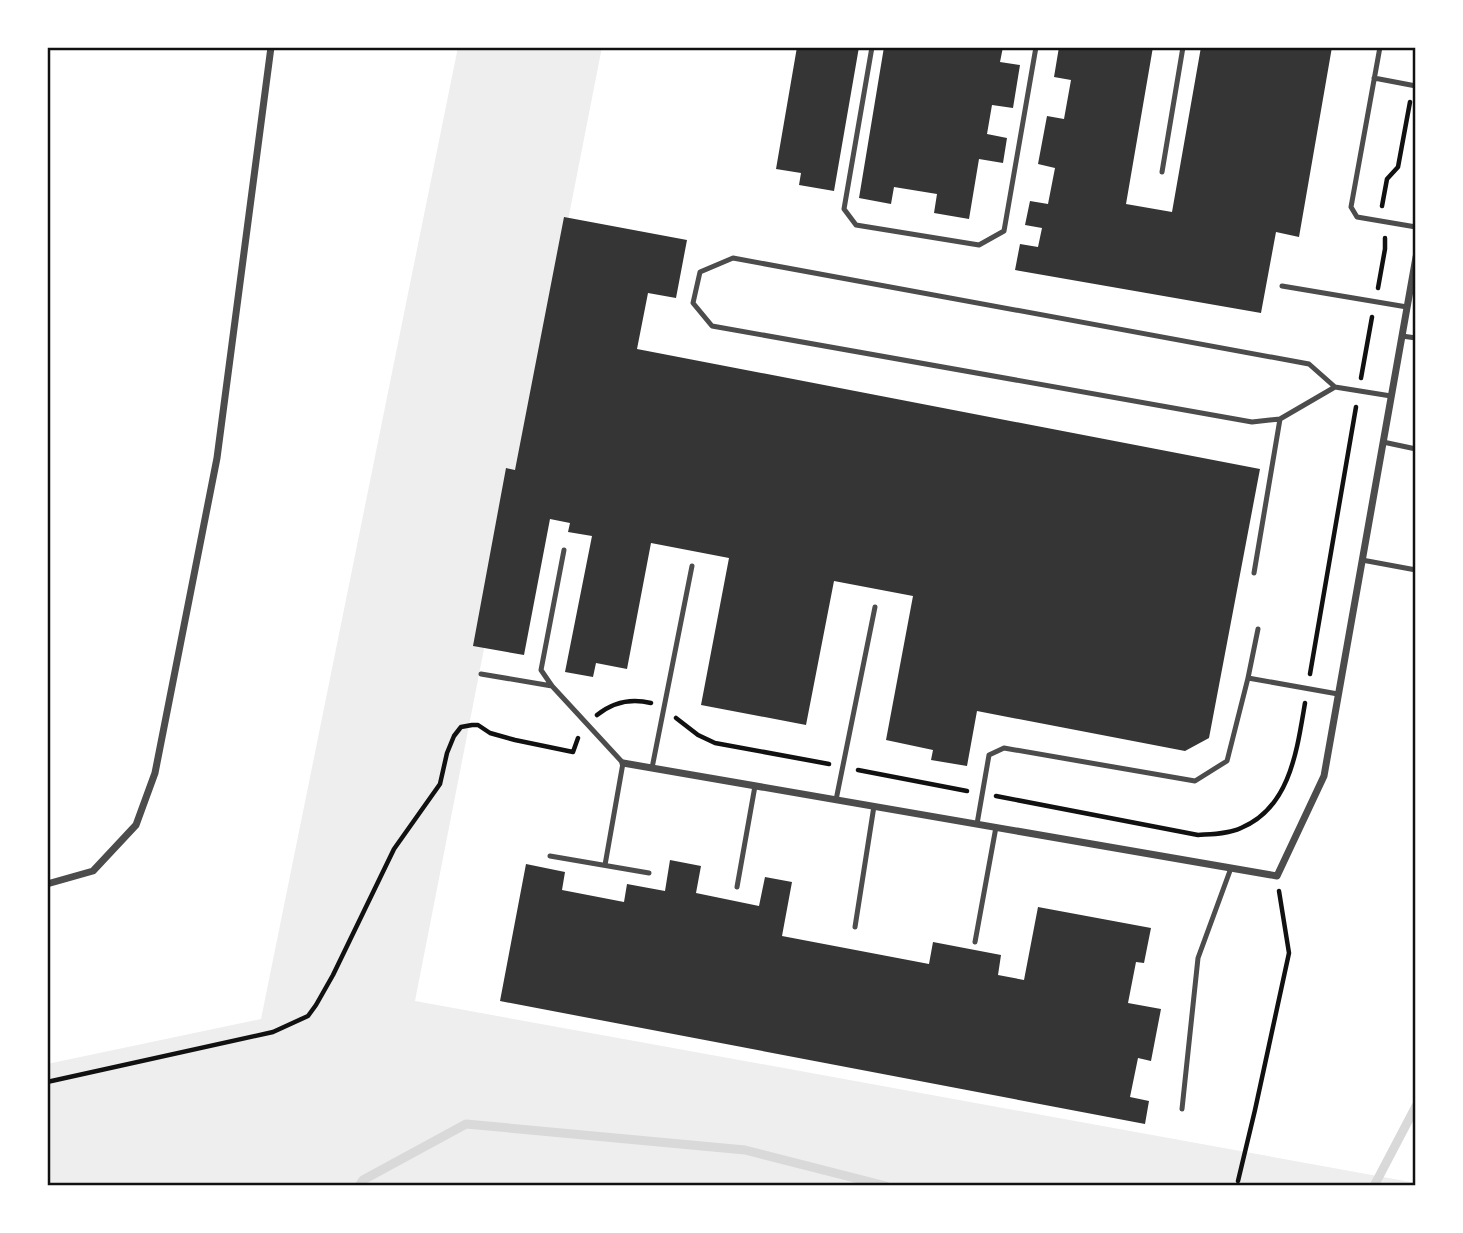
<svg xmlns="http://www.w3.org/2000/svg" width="1463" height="1233" font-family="'Archivo Narrow',sans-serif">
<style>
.green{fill:#eee}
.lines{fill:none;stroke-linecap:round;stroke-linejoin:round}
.stream{stroke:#d9d9d9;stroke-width:9}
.building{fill:#353535}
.path{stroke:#111;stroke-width:4.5}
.service{stroke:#4c4c4c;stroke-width:5}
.minor{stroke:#4c4c4c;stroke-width:7}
.neatline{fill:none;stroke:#111;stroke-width:2.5}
</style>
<rect width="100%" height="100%" fill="#fff"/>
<path class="green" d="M458 47H602L415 1001 1416 1183V1186H47V1064L261 1019Z"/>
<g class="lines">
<path class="stream" d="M359 1186 363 1180 466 1124 745 1150 886 1186
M1374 1186 1416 1106"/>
</g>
<path class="building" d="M797 47H859L834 191 799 185 801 173 776 169Z
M884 47H1003L1000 62 1020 65 1013 108 992 105 987 134 1007 138 1003 163 979 159 969 219 934 213 937 194 894 187 891 204 859 198Z
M1059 47H1153L1126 204 1172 212 1201 47H1332L1299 237 1276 232 1261 313 1015 270 1020 244 1038 247 1042 228 1025 225 1030 201 1048 204 1055 168 1038 164 1047 116 1064 119 1071 80 1054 77Z
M564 217 687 240 676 298 648 293 637 349 1260 469 1209 738 1185 751 977 711 967 766 931 760 933 750 886 740 913 596 834 581 806 725 701 705 729 558 651 543 627 669 596 663 593 677 565 672 592 536 568 532 570 523 550 519 524 655 473 646 506 468 515 470Z
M670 860 701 866 696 893 759 906 765 877 792 882 782 936 929 964 933 942 1001 955 998 975 1024 980 1038 907 1151 928 1144 963 1136 962 1128 1003 1161 1009 1151 1061 1138 1058 1130 1097 1149 1101 1145 1124 500 1001 526 864 565 872 562 890 624 902 627 884 665 891Z"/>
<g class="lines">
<path class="path" d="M1382 206 1387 179 1398 167 1410 102
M1378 288 1385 249V238
M1361 378 1372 317
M1310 674 1356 407
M597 715C613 702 631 698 651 703
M676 718 698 735 715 743 829 764
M858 770 967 791
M996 796 1198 835C1212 834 1228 834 1241 828 1290 808 1297 750 1305 703
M47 1082 273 1032 308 1016 316 1005 333 975 394 849 440 784 447 753 454 736 461 727 472 725H478L490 733 515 740 573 752 578 738
M1238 1181 1255 1110 1289 953 1279 891"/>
<path class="service" d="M872 47 844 209 856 225 979 245 1004 231 1036 47
M1380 47 1351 207 1357 217 1416 227
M1374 78 1416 86
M1162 172 1183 47
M1282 286 1407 307
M1402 336 1416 338
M1335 387 1309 364 733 258 700 272 693 303 712 326 1252 422 1280 419 1335 387 1391 396
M1383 442 1416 449
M564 550 541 670 552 686 623 763 605 865
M1362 560 1416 570
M1254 573 1280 419
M481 674 552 686
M1248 678 1338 694
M652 768 692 566
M836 800 875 607
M977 824 989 755 1004 748 1195 781 1227 761 1248 678 1258 629
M550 856 649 873
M737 887 755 786
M855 927 874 806
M975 942 996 827
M1182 1109 1198 958 1231 868"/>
<path class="minor" d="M623 763 1277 876 1324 776 1416 257
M47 884 93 871 136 825 155 773 217 458 271 47"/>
</g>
<rect width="1463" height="1233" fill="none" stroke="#ffffff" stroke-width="98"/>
<rect x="49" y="49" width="1365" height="1135" class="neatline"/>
</svg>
